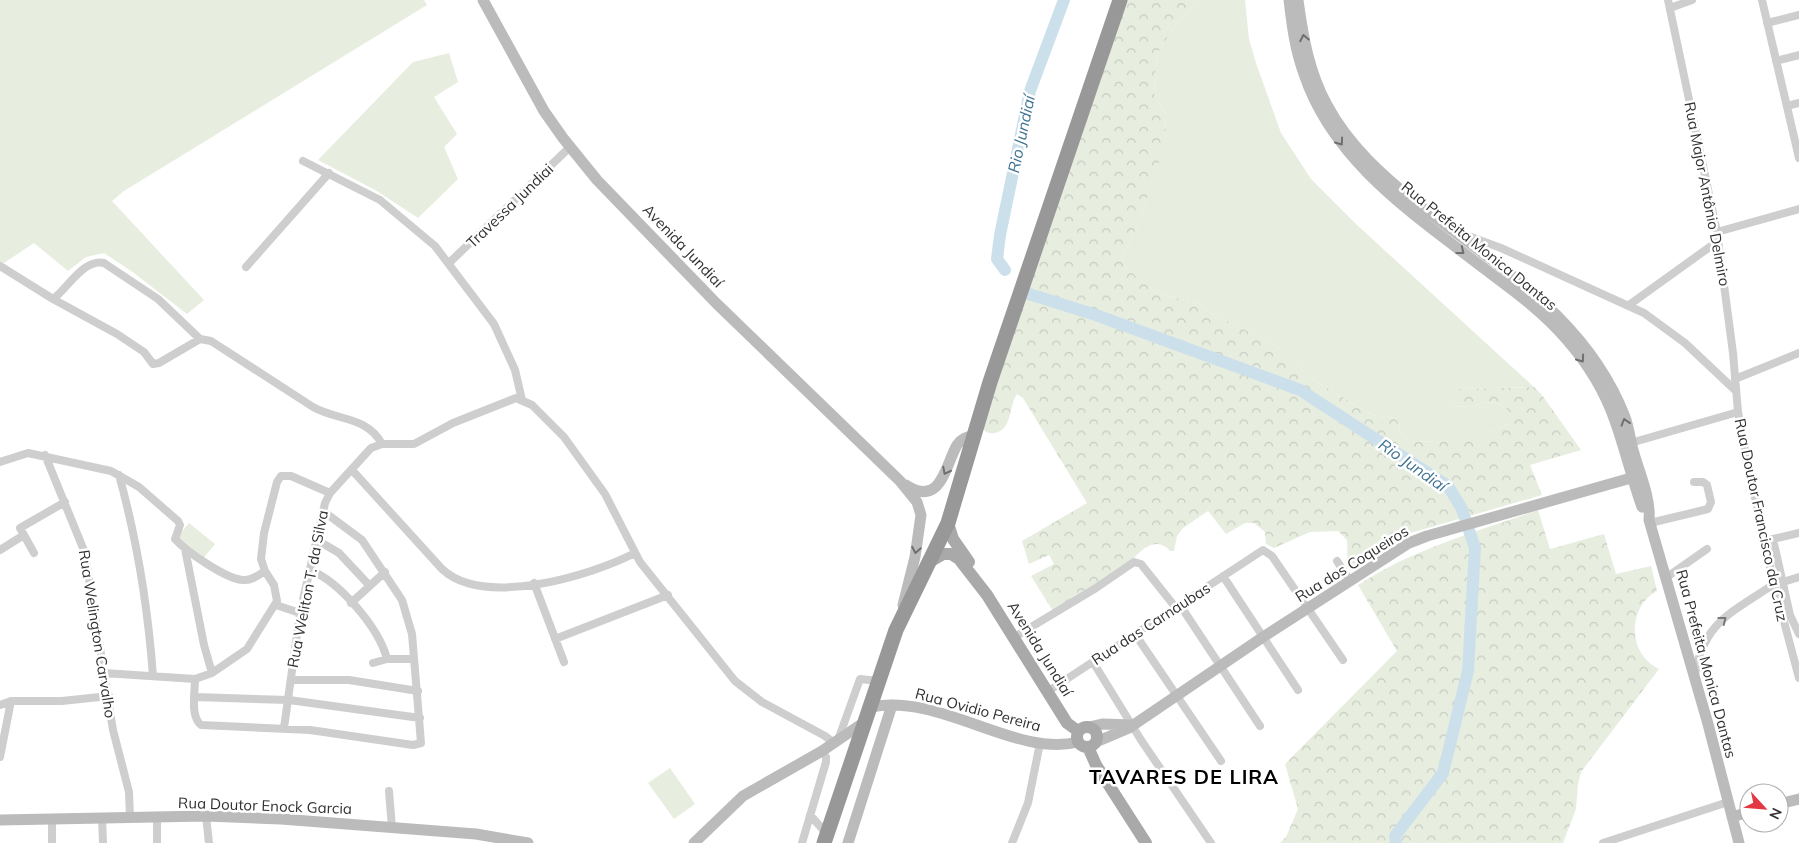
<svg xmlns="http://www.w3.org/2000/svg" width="1799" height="843" font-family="Mulish,sans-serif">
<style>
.green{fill:#e7eddf}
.forest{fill:url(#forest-crowns)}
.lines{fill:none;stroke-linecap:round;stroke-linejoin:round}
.river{stroke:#cce0ec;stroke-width:12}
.street{stroke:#cecece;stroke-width:8}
.secondary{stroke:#bbb;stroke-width:11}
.primary{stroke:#a9a9a9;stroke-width:12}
.highway{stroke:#989898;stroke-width:15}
.oneway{stroke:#6f6f6f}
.oneway2{stroke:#787878}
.labels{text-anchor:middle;stroke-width:5;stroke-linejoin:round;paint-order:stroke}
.street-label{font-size:15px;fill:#313131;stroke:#fff}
.water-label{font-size:16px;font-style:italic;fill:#3f7292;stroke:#fff}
.district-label{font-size:20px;font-weight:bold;letter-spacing:1px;fill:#000;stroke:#fff}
</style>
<defs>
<pattern id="forest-crowns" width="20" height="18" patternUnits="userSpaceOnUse" patternTransform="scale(1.25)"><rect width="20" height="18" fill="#e7eddf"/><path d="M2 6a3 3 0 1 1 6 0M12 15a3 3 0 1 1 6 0" fill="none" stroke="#c7ccc0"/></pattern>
</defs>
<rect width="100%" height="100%" fill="#fff"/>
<path class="green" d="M0 0H424L427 5 124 191 112 201 204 300 187 314 134 273 104 253 86 257 68 271 34 243 4 263 0 262Z
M1202 0H1245L1249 39 1256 63 1281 133 1311 179 1357 225 1534 387 1457 389 1450 404C1473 415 1490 388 1511 414V423L1492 431 1484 439H1454L1440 442 1408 441 1400 433 1399 424 1395 418 1372 415 1317 382 1304 372 1294 359 1272 343 1209 312 1199 303 1158 294 1125 267 1122 258 1138 225 1165 144 1166 116 1154 93 1157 54 1176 24Z
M449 53 458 82 434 97 457 134 444 147 458 179 418 218 377 191 318 160 413 62Z
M189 523 215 544 202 560 176 539Z
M670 768 695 804 674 819 648 783Z"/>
<path class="forest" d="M1114 0H1202L1176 24 1157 54 1154 93 1166 116 1165 145 1138 225 1122 258 1125 267 1158 294 1199 303 1209 312 1272 343 1294 359 1304 372 1317 382 1372 415 1395 418 1399 424 1400 433 1408 441 1440 442 1454 439H1484L1492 431 1511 423V414C1491 388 1473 415 1450 404L1452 396 1457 389 1534 387 1542 395 1581 450 1530 465 1542 495 1407 534 1352 571 1348 566 1347 540 1338 531 1310 532 1274 548 1266 544 1265 532 1254 523H1245L1226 534 1208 511 1183 528 1177 536 1174 551H1170C1156 534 1138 551 1129 565L1053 611 1031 576 1054 564 1049 555 1029 564 1022 541 1087 503 1023 398 1017 394C1008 407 1013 429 995 433 985 435 982 428 978 421Z
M1538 510 1550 549 1604 534 1616 574 1651 566 1657 591C1627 607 1627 654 1659 669L1581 772 1578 784 1576 809 1563 843H1280L1286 837 1298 809 1285 764 1397 651 1358 585C1413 549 1476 532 1538 510Z"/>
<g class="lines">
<path class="river" d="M1005 270 997 259 1000 235 1030 91 1064 0
M1029 294 1096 315 1300 390 1448 486 1462 509 1475 548 1468 671 1443 773 1395 836 1396 843"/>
<path class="street" d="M1668 0 1717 232 1733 353 1738 412 1749 470 1774 584 1799 678
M1762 0 1799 158
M1670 8 1692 0
M1767 23 1799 15
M1776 61 1799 55
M1787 106 1799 103
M303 161 380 200 435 246 494 324 515 370 522 400
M1717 232 1799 209
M1463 234 1501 248 1644 313 1685 343 1735 390
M449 263 570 147
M0 266 53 299C67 289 84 258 104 263L158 299 200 339
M246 267 329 173
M53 299 117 334 144 352 153 364 159 363 200 339 211 341 313 407C338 421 367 416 382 444
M1629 305 1718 241
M1735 379 1799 353
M1627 444 1738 412
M45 455 85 553 113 730 129 792 130 817
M0 462 28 453 111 471 139 487 178 521 180 525 175 539C187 552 226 579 243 580 251 581 259 575 265 571
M352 470 442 569C484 608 590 576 635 553
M119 475C137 540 148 608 153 676
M1650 523 1708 509 1711 502 1707 485 1703 482H1694
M1773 539 1790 615 1799 634
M317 540 339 553 369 585
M1769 540 1799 533
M185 549 204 645 212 673
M0 550 24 535
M34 553 20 528 65 502
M1337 561 1350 581
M310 570C340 582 379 628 387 659
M1223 576 1298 690
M1667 577 1707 549
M1783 582 1799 577
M534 583 564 662
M351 603 385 572
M276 605 300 613
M1180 605 1260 726
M1135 634 1221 761
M1013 638 1096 588 1134 562 1141 564 1176 608
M555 639 668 595
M1093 662 1141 740 1211 843
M373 663 387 659H414
M104 673 195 679 212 673 247 649 277 601 274 585 265 571 261 559 264 533 277 482 281 476H291L330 493
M1695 675C1703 622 1733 612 1774 584
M195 679C195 693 190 716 201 725L310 730 413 745 421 743 412 634 402 600 362 540 323 511
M291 680H349L418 691
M1047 692 1263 550 1272 556 1343 660
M195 697 289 700 420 718
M0 705 11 701H62L109 696
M284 728 300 613 325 503 330 493 371 448 382 444H414L453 423 516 398 532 405 564 437 605 494 640 562 735 681 762 702 825 736 834 743
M838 740 860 679 879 681
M0 757 11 701
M389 791 392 828
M810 815 827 834
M206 816 209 843
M102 817 103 843
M157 817V843
M52 818V843
M802 843 826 762V757L822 751
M1012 843 1028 803 1040 743
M1603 843 1728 802"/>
<path class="secondary" d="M483 0 544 111 563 138 597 180 716 303 900 481 917 502 921 515 915 557 903 605
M1289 0C1292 25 1295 50 1304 74 1334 164 1418 217 1490 273 1517 293 1545 314 1567 340 1587 363 1605 392 1615 421 1625 449 1632 479 1642 507
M1298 0C1303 37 1309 72 1327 105 1348 145 1383 176 1418 204 1498 267 1587 318 1625 417 1629 428 1630 439 1633 450 1639 472 1651 498 1649 520L1708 724 1739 843
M906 485C941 508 945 466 957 445 961 439 967 437 974 435
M871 707C941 693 1016 758 1078 742
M1089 727 1102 724 1133 725
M1096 742 1129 728 1263 637 1409 543 1427 536 1638 476
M1779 804 1799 799
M1732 817 1749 812
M0 820 206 816 281 819 476 834 528 843
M694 843 743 796 822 751 866 721
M848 843 892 705"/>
<path class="primary" d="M948 523 953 539 969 562
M931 561 943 554H951L959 559 987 595 1067 723 1078 731
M1077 737a10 10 0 1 1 20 0a10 10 0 1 1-20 0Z
M1088 747 1096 765 1146 843"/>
<path class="highway" d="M824 843 896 630 948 523 990 382 1120 0"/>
</g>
<defs><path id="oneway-chevron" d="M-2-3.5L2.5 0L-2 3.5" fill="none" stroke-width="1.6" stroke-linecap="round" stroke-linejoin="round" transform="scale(1.25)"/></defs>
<g class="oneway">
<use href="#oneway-chevron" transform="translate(1304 38) rotate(-101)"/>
<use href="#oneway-chevron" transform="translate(1340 142) rotate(54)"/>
<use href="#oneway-chevron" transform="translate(1461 251) rotate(38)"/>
<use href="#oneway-chevron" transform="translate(1581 359) rotate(55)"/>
<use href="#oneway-chevron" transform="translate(1625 422) rotate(-107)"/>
<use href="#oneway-chevron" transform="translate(946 471) rotate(117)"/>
<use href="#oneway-chevron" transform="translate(916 550) rotate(100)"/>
</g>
<use class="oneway2" href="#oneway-chevron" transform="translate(1723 620) rotate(-38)"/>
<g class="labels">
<g class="street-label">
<text transform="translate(1707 194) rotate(79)" y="5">Rua Major Antônio Delmiro</text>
<text transform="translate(510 206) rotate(-44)" y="5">Travessa Jundiai</text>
<text transform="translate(683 246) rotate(46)" y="5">Avenida Jundiaí</text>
<text transform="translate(1479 246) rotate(39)" y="5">Rua Prefeita Monica Dantas</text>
<text transform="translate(1761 520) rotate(78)" y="5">Rua Doutor Francisco da Cruz</text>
<text transform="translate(1352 564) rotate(-32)" y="5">Rua dos Coqueiros</text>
<text transform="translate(308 589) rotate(-79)" y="5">Rua Weliton T. da Silva</text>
<text transform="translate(1151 624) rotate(-33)" y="5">Rua das Carnaubas</text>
<text transform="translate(97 634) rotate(81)" y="5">Rua Welington Carvalho</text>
<text transform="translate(1040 649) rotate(58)" y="5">Avenida Jundiaí</text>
<text transform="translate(1706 664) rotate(75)" y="5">Rua Prefeita Monica Dantas</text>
<text transform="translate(978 710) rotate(15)" y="5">Rua Ovidio Pereira</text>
<text transform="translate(265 806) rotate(2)" y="5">Rua Doutor Enock Garcia</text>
</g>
<g class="water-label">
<text transform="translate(1021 134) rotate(-78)" y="6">Rio Jundiaí</text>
<text transform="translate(1413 465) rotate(35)" y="6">Rio Jundiaí</text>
</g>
<g class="district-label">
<text x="1184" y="784">TAVARES DE LIRA</text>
</g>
</g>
<g transform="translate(1764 808) rotate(116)"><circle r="24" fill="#ffffff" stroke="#adadad"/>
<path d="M0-4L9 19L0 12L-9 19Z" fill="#e33744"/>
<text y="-8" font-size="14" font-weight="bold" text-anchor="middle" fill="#313131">N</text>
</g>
</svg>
